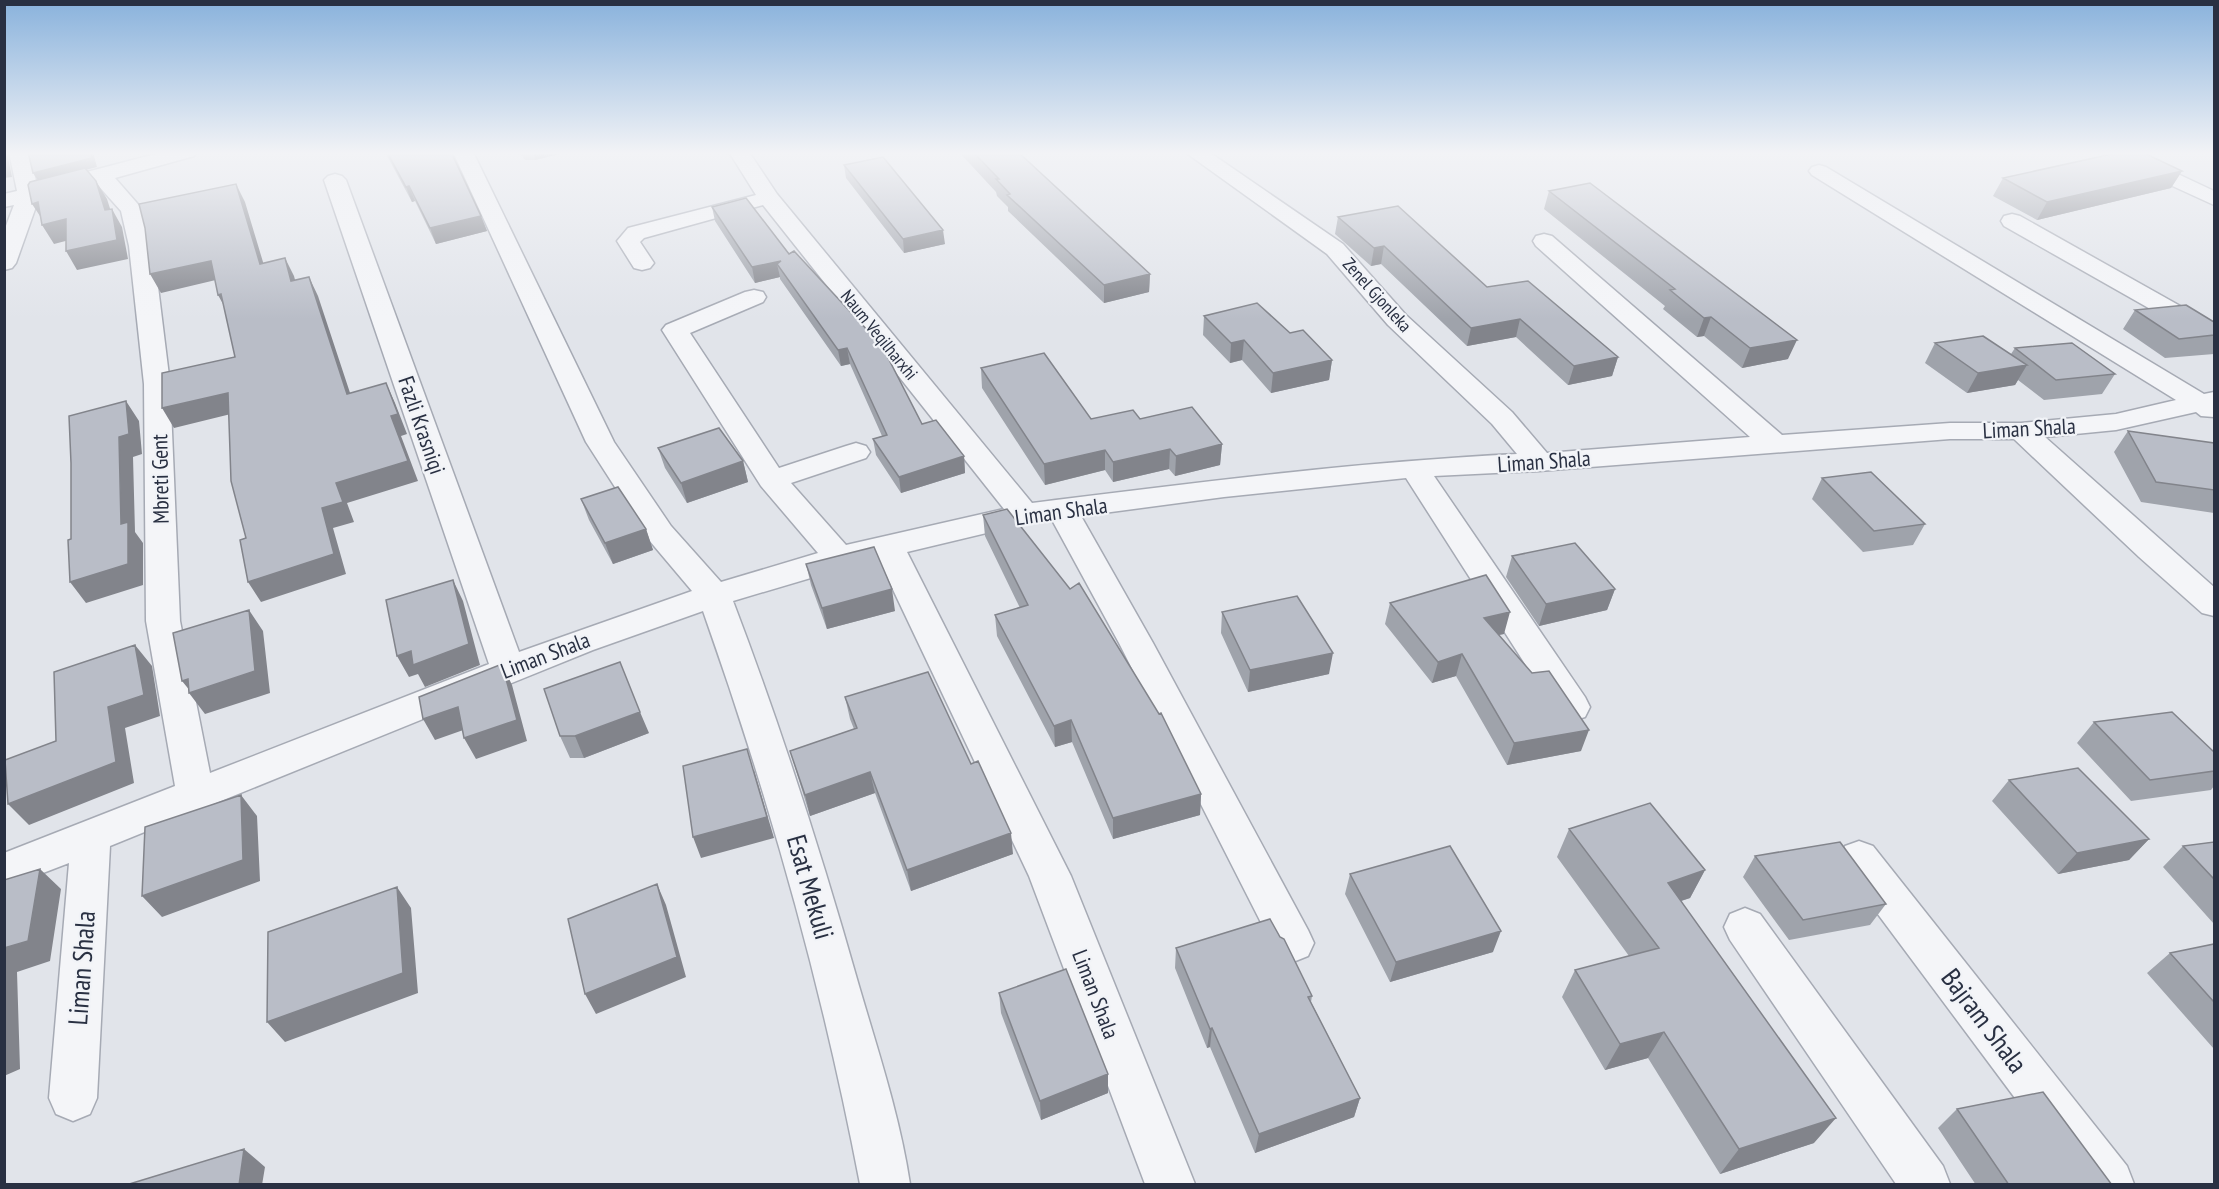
<svg xmlns="http://www.w3.org/2000/svg" width="2219" height="1189" font-family="'PT Sans Narrow',sans-serif">
<style>
.lines{fill:none;stroke-linecap:round;stroke-linejoin:round}
.minor-casing{stroke:#a6aab4;stroke-width:3}
.minor{fill:#f4f5f8;fill-rule:evenodd}
.wall{fill:#9fa3ab}
.shaded-wall{fill:#82848b}
.building{fill:#b9bdc7;stroke:#82848b;stroke-width:1.5}
.labels{text-anchor:middle;stroke-width:4.5;stroke-linejoin:round;paint-order:stroke}
.far-street-label{font-size:18px;fill:#293042;stroke:#f1f3f7}
.street-label{font-size:22px;fill:#293042;stroke:#f1f3f7}
.near-street-label{font-size:27px;fill:#293042;stroke:#f1f3f7}
</style>
<rect width="100%" height="100%" fill="#e1e4ea"/>
<g class="lines">
<g class="minor-casing">
<path id="minor" d="M9 152H29L37 185 163 152H197L194 156 115 178 143 210 153 246 170 384 180 621 210 773 489 664 324 180 328 176 335 174 342 176 346 180 519 652 692 591 649 540 586 442 453 152H473L614 442 671 526 721 582 818 553 761 486 662 330 666 325 745 292 754 290 763 292 766 297 763 302 690 333 779 468 846 446 856 443 866 446 870 452 866 458 791 483 846 545 1004 509 763 205 644 238 640 242 654 263 650 268 642 270 634 268 617 241 628 228 756 195 729 152H749L777 194 1032 503C1193 483 1354 462 1517 454L1492 424 1388 325 1327 254 1185 152H1209L1343 244 1406 315 1512 412 1547 453 1750 437 1536 246 1533 241 1536 236 1544 234 1552 236 1782 435 1950 423H2021L2116 414 2176 400 1812 175 1809 171 1812 167 1819 165 1826 167 2204 394 2214 392V417L2201 416 2196 412 2116 430 2045 437 2214 587V616L2202 613 2139 557 2014 439H1950L1539 471 1434 476 1585 697 1590 707 1585 717 1572 721 1559 717 1406 478 1224 497 1081 516 1153 643 1308 930 1314 943 1308 956 1293 962 1278 956 1119 643 1052 520 1024 524 907 552 1071 876 1195 1184H1145L1029 876 878 558 733 601C781 727 822 855 859 986 878 1051 900 1117 910 1184H860C823 990 769 797 703 611L593 650 110 846 97 1098 90 1114 73 1121 56 1114 49 1098 69 863 4 888V853L175 786 146 621 144 384 129 246 121 211 96 183 39 198 16 263 12 268 4 270V231L14 205 4 207V194L17 191Z
M2104 152H2131L2214 191V205L2107 156Z
M2012 214 2020 216 2214 325V343L2205 340 2004 226 2001 221 2004 216Z
M1859 841 1873 846 2127 1166 2134 1184H2079L1845 870 1839 858 1845 846Z
M1745 908 1760 914 1943 1166 1950 1184H1896L1730 940 1724 927 1730 914Z"/>
</g>
<use href="#minor" class="minor"/>
</g>
<path class="wall" d="M385 152H451L481 216 487 231 436 244 415 201 412 202Z
M519 152H568L535 160H525Z
M959 152H1018L1150 274 1149 292 1104 303 1008 211V207L997 196 996 192Z
M844 165 945 244 904 253 846 178Z
M2182 171 2171 188 2037 220 1993 196 2003 178Z
M1549 191 1788 359 1742 368 1704 336 1697 337 1663 309 1665 306 1544 209Z
M712 207 789 254 922 424 964 456 965 473 901 493 876 455 873 439 882 436 850 364 841 366 780 279V277L755 283 715 221Z
M1338 217 1487 287 1618 357 1612 376 1568 385 1516 337 1467 346 1381 264 1371 266 1335 234Z
M2135 310 2214 322V354L2165 358 2123 329Z
M1204 316 1290 333 1332 360 1329 380 1271 393 1242 360 1230 363 1203 335Z
M1935 343 2011 354 2015 348 2115 374 2102 394 2044 400 2018 380 2015 385 1967 393 1925 363Z
M981 368 1091 419H1140L1222 444 1220 465 1175 476 1169 469 1113 482 1105 470 1045 485 982 388Z
M2128 431 2214 443V513L2141 502 2114 452Z
M658 448 743 461 748 482 687 503 665 468Z
M1822 478 1925 524 1913 545 1863 552 1812 499Z
M581 499 646 529 653 550 613 564 589 520Z
M983 515 1201 794 1200 815 1113 839 1072 742 1055 747 997 636 995 615 1020 608 985 536Z
M1512 556 1615 589 1607 610 1539 626 1506 577Z
M806 564 895 611 827 629 811 585Z
M1390 603 1504 634 1498 635 1581 751 1507 765 1456 676 1432 683 1385 624Z
M1222 612 1329 674 1248 692 1221 633Z
M845 697 1013 854 911 891 875 793 810 816 790 751 854 729 850 719Z
M2094 722 2214 752V786L2211 790 2131 801 2077 743Z
M649 733 584 758H570L560 736Z
M2009 780 2149 839 2129 860 2058 874 1992 801Z
M1569 829 1705 870 1690 898 1681 901 1814 1143 1720 1174 1648 1058 1605 1070 1562 997 1575 970 1629 956 1557 857Z
M2214 842V924L2163 867 2183 846Z
M1755 856 1886 904 1870 925 1789 940 1743 877Z
M1350 874 1493 952 1390 982 1345 894Z
M2214 944V1049L2147 973 2170 953Z
M1176 948 1312 996 1311 1002 1360 1098 1354 1117 1255 1153 1210 1047 1207 1048 1175 968Z
M999 993 1108 1093 1041 1120 1001 1013Z
M1957 1109 2112 1185H1976L1938 1128Z"/>
<path class="shaded-wall" d="M4 152H7L12 177 4 178Z
M90 152H93L97 167 39 182 33 173Z
M533 152H568L535 160Z
M2182 171 2171 188 2037 220 2047 202Z
M96 181 107 199 114 221 112 209 122 227 128 259 77 270 66 251 105 210Z
M236 184 245 202 269 282 260 264Z
M409 186 415 201 412 202 406 187Z
M38 202 44 222 32 204Z
M481 216 487 231 436 244 430 228Z
M66 219 77 238 54 244 42 225Z
M943 230 945 244 904 253 903 239Z
M1384 246 1381 264 1371 266 1374 248Z
M285 258 294 276 300 299 291 281Z
M211 261 220 279 161 293 150 274Z
M781 261 777 264 780 277 755 283 752 267Z
M1150 274 1149 292 1104 303V285Z
M309 277 318 296 357 414 347 394Z
M221 294 228 313 218 295Z
M1711 317 1704 336 1697 337 1704 318Z
M1520 319 1516 337 1467 346 1471 328Z
M1244 340 1242 360 1230 363 1231 343Z
M1797 340 1788 359 1742 368 1750 348Z
M847 348 850 364 841 366 838 350Z
M1618 357 1612 376 1568 385 1574 366Z
M1332 360 1329 380 1271 393 1273 373Z
M2027 365 2015 385 1967 393 1978 373Z
M386 383 395 403 407 434 401 436 418 481 347 503 354 522 333 528 346 574 261 602 248 582 322 508 336 483 391 416Z
M228 393 239 412 174 428 162 408Z
M126 401 139 421 142 454 133 457 135 532 143 543V585L86 603 70 582 121 524 119 437Z
M1222 444 1220 465 1175 476 1176 456Z
M1170 449 1169 469 1113 482V462Z
M1105 450V470L1045 485 1044 464Z
M964 456 965 473 901 493 899 477Z
M743 461 748 482 687 503 681 483Z
M646 529 653 550 613 564 605 543Z
M453 580 463 601 480 665 425 687 418 674 409 677 397 656Z
M892 589 895 611 827 629 822 608Z
M1615 589 1607 610 1539 626 1546 604Z
M249 610 263 631 270 693 205 714 189 693 191 692 182 681Z
M1510 612 1504 634 1477 639 1484 618Z
M135 645 152 666 160 716 125 728 134 783 29 825 8 804 108 707Z
M1333 653 1329 674 1248 692 1250 670Z
M1462 654 1456 676 1432 683 1438 662Z
M502 664 512 685 527 741 476 759 464 738Z
M458 707 469 728 435 740 423 719Z
M640 712 649 733 584 758 575 736Z
M1071 720 1072 742 1055 747 1054 726Z
M1589 730 1581 751 1507 765 1514 743Z
M754 770 774 838 701 858 693 837Z
M870 772 875 793 810 816 805 795Z
M1201 794 1200 815 1113 839V818Z
M241 795 257 816 260 881 162 917 142 896Z
M1011 833 1013 854 911 891 907 870Z
M2149 839 2129 860 2058 874 2077 853Z
M40 869 61 889 50 961 17 972 20 1069 4 1076V948Z
M1705 870 1690 898 1653 910 1668 883Z
M657 884 666 905 686 977 596 1014 585 994Z
M397 887 411 908 418 993 285 1042 267 1022Z
M1501 931 1493 952 1390 982 1396 962Z
M1212 1028 1210 1047 1207 1048 1210 1029Z
M1664 1032 1648 1058 1605 1070 1620 1044Z
M1108 1074V1093L1041 1120 1040 1101Z
M1360 1098 1354 1117 1255 1153 1259 1134Z
M1836 1118 1814 1143 1720 1174 1739 1149Z
M244 1149 265 1167 262 1185H239Z"/>
<path class="building" d="M28 152H90L92 158 33 173Z
M387 152H451L481 216 430 228 409 186 406 187Z
M973 152H1018L1150 274 1104 285 1007 195 1010 194 996 179H999Z
M2121 152H2142L2182 171 2047 202 2003 178Z
M883 157 943 230 903 239 844 165Z
M85 168 96 181 105 210 112 209 117 240 66 251V219L42 225 38 202 32 204 28 185 30 182Z
M1590 183 1797 340 1750 348 1711 317 1704 318 1670 290 1675 289 1549 191Z
M236 184 260 264 285 258 291 281 309 277 347 394 386 383 398 414 391 416 408 461 336 483 343 502 322 508 334 554 248 582 240 540 246 538 231 481 228 393 162 408V373L235 357 221 294 218 295 211 261 150 274 145 228 139 204Z
M746 198 789 254 794 251 882 346 922 424 936 420 964 456 899 477 873 439 887 435 847 348 838 350 777 264 781 261 752 267 712 207Z
M1398 206 1487 287 1528 281 1618 357 1574 366 1520 319 1471 328 1384 246 1374 248 1338 217Z
M1257 303 1290 333 1303 330 1332 360 1273 373 1244 340 1231 343 1204 316Z
M2186 305 2214 322V335L2179 339 2135 310Z
M1983 336 2027 365 1978 373 1935 343Z
M2072 343 2115 374 2056 380 2015 348Z
M1044 353 1091 419 1133 410 1140 419 1192 407 1222 444 1176 456 1170 449 1113 462 1105 450 1044 464 981 368Z
M126 401 129 434 119 437 121 524 128 522V564L70 582 68 540 71 539V463L69 416Z
M719 428 743 461 681 483 658 448Z
M2128 431 2214 443V490L2156 482Z
M1871 472 1925 524 1874 531 1822 478Z
M618 487 646 529 605 543 581 499Z
M1007 509 1070 589 1079 583 1159 714 1161 713 1201 794 1113 818 1071 720 1054 726 995 615 1028 605 983 515Z
M1575 543 1615 589 1546 604 1512 556Z
M874 547 892 589 822 608 806 564Z
M1486 575 1510 612 1484 618 1532 673 1549 671 1589 730 1514 743 1462 654 1438 662 1390 603Z
M453 580 469 644 413 665 411 651 397 656 386 600Z
M1297 596 1333 653 1250 670 1222 612Z
M249 610 255 671 189 693 188 679 182 681 173 633Z
M135 645 144 695 108 707 116 762 8 804 5 760 56 741 54 672Z
M620 662 640 712 575 736H560L544 689Z
M502 664 517 720 464 738 458 707 423 719 419 697Z
M928 672 971 764 978 761 1011 833 907 870 870 772 805 795 790 751 857 728 845 697Z
M2172 712 2214 752V771L2150 780 2094 722Z
M747 749 767 817 693 837 683 766Z
M2078 768 2149 839 2077 853 2009 780Z
M241 795 243 860 142 896 145 827Z
M1650 803 1705 870 1668 883 1836 1118 1739 1149 1664 1032 1620 1044 1575 970 1659 948 1569 829Z
M1840 842 1886 904 1803 920 1755 856Z
M2214 842V879L2183 846Z
M1450 846 1501 931 1396 962 1350 874Z
M40 869 28 941 4 948V880Z
M657 884 677 957 585 994 568 919Z
M397 887 403 973 267 1022 268 932Z
M1270 919 1280 937 1284 939 1312 996 1308 997 1360 1098 1259 1134 1212 1028 1210 1029 1176 948Z
M2214 944V1002L2170 953Z
M1066 969 1108 1074 1040 1101 999 993Z
M2043 1092 2112 1185H2009L1957 1109Z
M244 1149 239 1185H126Z"/>
<linearGradient id="sky" x2="0" y2="1"><stop stop-color="#89b2dc"/><stop offset="0.48" stop-color="#f2f3f6"/><stop offset="1" stop-color="#f2f3f6" stop-opacity="0"/></linearGradient>
<rect width="2219" height="319" fill="url(#sky)"/>
<g class="labels">
<g class="far-street-label">
<text transform="translate(1377 295) rotate(48)" y="6">Zenel Gjonleka</text>
<text transform="translate(879 335) rotate(51)" y="6">Naum Veqilharxhi</text>
</g>
<g class="street-label">
<text transform="translate(422 425) rotate(71)" y="8">Fazli Krasniqi</text>
<text transform="translate(2029 428) rotate(-3)" y="8">Liman Shala</text>
<text transform="translate(1544 461) rotate(-4)" y="8">Liman Shala</text>
<text transform="translate(160 479) rotate(-91)" y="8">Mbreti Gent</text>
<text transform="translate(1061 511) rotate(-8)" y="8">Liman Shala</text>
<text transform="translate(545 655) rotate(-21)" y="8">Liman Shala</text>
<text transform="translate(1096 994) rotate(69)" y="8">Liman Shala</text>
</g>
<g class="near-street-label">
<text transform="translate(810 887) rotate(74)" y="9">Esat Mekuli</text>
<text transform="translate(82 968) rotate(-86)" y="9">Liman Shala</text>
<text transform="translate(1984 1021) rotate(53)" y="9">Bajram Shala</text>
</g>
</g>
<rect width="2219" height="1189" fill="none" stroke="#293042" stroke-width="12"/>
</svg>
